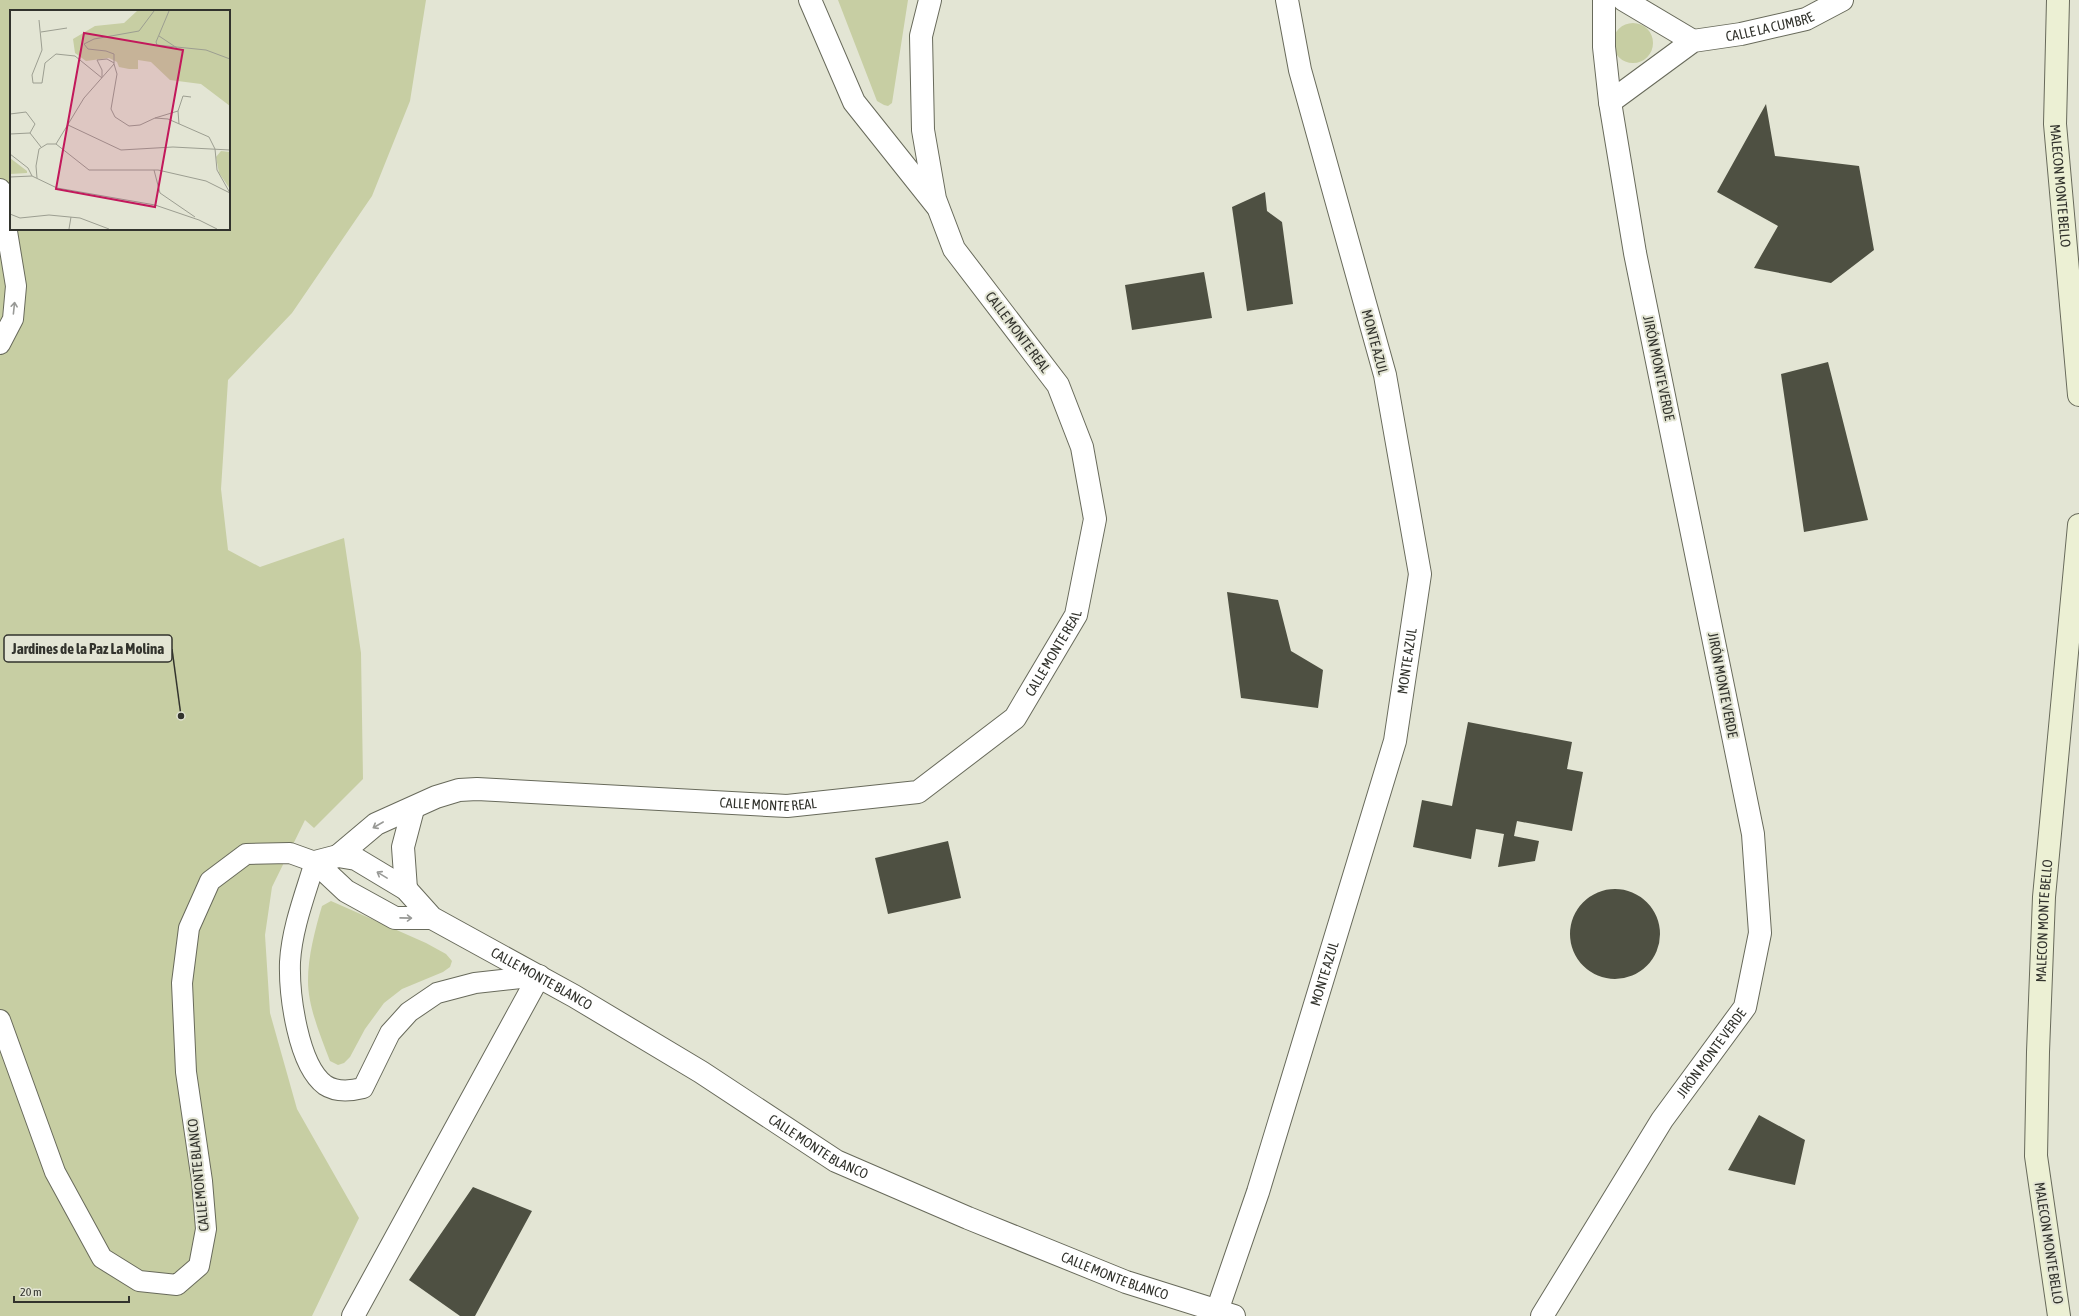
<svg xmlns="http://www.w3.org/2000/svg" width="2079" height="1316" font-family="'Asap Condensed',sans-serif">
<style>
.green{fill:#c7cea3;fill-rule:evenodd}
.building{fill:#4e5042}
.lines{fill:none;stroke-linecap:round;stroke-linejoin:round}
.lane-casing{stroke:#686a5b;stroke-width:22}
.street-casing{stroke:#686a5b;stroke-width:24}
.secondary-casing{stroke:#686a5b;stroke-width:24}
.lane{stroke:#fff;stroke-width:20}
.street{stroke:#fff;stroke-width:22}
.secondary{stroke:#ecf0d4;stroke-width:22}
.oneway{stroke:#989996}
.labels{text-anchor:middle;stroke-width:4;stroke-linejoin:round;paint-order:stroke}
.street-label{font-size:14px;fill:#32332d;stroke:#e3e5d4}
.inset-road{fill:none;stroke:#9c9e91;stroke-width:1}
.view{fill:#c2185b;fill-opacity:0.15;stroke:#c2185b;stroke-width:2}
.inset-edge{fill:none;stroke:#32332d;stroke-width:2}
.leader{fill:none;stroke:#32332d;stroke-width:1.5}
.callout-dot{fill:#32332d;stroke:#e3e5d4;stroke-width:1.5}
.callout{fill:#e3e5d4;stroke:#32332d;stroke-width:1.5}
.callout-label{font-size:15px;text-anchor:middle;font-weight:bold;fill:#32332d}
</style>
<rect width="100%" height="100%" fill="#e3e5d4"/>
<path class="green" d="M0 0H426L410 101 372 196 292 313 228 380 221 489 228 550 260 567 344 538 361 653 363 779 314 828 305 820 272 887 265 935 270 1013 297 1109 359 1218 312 1316H0ZM11 11H229V229H11Z
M838 0H908L892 103 888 106 884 105 877 101Z
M1613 43a20 20 0 1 1 40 0a20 20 0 1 1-40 0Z
M331 901 426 943 446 954 452 961 450 967 443 972 402 989 384 1003 365 1029 350 1057 344 1063 338 1065 330 1061C321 1037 308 1007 308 981 308 956 315 930 322 906Z"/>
<path class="building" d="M1766 104 1775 156 1859 166 1874 250 1831 283 1754 268 1778 226 1717 192Z
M1265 192 1267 211 1282 222 1293 304 1247 311 1232 207Z
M1204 272 1212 318 1132 330 1125 285Z
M1828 362 1868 520 1804 532 1781 374Z
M1227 592 1278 600 1291 651 1323 670 1318 708 1241 698Z
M1468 722 1572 742 1567 769 1583 772 1572 831 1517 821 1514 836 1539 841 1535 861 1498 867 1504 834 1476 829 1471 859 1413 847 1422 800 1452 806Z
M948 841 961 898 888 914 875 858Z
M1570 934a45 45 0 1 1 90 0a45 45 0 1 1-90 0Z
M1759 1115 1805 1140 1795 1185 1728 1170Z
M473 1187 532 1211 475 1316H460L409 1280Z"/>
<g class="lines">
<g class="lane-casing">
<path id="lane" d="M0 189 16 286 13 319 0 344
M0 1020 55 1172 102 1258 139 1281 177 1285 199 1266 206 1229 202 1181 186 1072 182 983 189 928 210 881 246 854 290 853 315 862C305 895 292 928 290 962 289 995 298 1065 325 1085 337 1093 351 1091 363 1088L390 1033 409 1012 437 993 475 983 539 976"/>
</g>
<g class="street-casing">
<g id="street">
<path d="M810 0 854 102 936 205"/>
<path d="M1624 0 1693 41"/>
<path id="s1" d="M1610 102 1693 41 1741 34 1806 19 1842 0"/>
<path id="s2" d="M338 856 376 824 436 797 459 790 477 789 787 806 918 792 1015 718 1076 615 1095 519 1082 447 1058 385 954 249 935 199 923 130 921 36 930 0"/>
<path d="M406 889 403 847 413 809"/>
<path id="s3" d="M432 918H395L346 891 315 862 338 856 356 859 406 889 432 918 574 996 701 1072 836 1161 968 1218 1126 1282 1234 1316"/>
<path id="s4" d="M1217 1311 1258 1192 1395 741 1420 574 1385 375 1300 70 1287 0"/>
<path d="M353 1316 539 976"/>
<path id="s5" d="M1542 1316 1662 1120 1745 1007 1760 933 1753 834 1635 253 1610 102 1604 47V0"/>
</g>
</g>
<g class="secondary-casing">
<g id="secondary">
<path id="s6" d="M2058 0 2055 124 2079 395"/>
<path id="s7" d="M2059 1316 2036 1156 2038 1052 2044 897 2079 525"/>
</g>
</g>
<use href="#lane" class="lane"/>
<use href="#street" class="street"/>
<use href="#secondary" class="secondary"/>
</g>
<defs><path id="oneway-shaft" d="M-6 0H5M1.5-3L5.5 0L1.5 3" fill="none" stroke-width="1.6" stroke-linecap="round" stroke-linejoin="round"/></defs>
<g class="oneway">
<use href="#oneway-shaft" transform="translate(14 308) rotate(-84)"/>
<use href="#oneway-shaft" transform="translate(378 825) rotate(150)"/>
<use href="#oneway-shaft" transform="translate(382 875) rotate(-149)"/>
<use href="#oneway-shaft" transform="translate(406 918) rotate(1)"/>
</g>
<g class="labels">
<g class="street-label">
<text dy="5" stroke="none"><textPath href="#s1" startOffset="181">CALLE LA CUMBRE</textPath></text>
<text dy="5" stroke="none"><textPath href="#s6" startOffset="186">MALECON MONTE BELLO</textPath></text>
<text transform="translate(1018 332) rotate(53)" y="5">CALLE MONTE REAL</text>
<text transform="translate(1375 342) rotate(75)" y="5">MONTE AZUL</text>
<text transform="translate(1659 368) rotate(78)" y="5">JIRÓN MONTE VERDE</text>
<text dy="5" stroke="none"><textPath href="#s2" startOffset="797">CALLE MONTE REAL</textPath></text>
<text dy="5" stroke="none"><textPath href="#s4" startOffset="678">MONTE AZUL</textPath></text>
<text transform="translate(1723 685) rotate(79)" y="5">JIRÓN MONTE VERDE</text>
<text dy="5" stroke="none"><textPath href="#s2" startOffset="449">CALLE MONTE REAL</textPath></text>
<text dy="5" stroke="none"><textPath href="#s7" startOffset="397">MALECON MONTE BELLO</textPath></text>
<text dy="5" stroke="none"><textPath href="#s4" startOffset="354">MONTE AZUL</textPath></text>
<text dy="5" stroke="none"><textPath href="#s3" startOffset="400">CALLE MONTE BLANCO</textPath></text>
<text dy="5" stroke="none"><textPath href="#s5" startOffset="313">JIRÓN MONTE VERDE</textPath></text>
<text dy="5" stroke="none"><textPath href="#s3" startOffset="724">CALLE MONTE BLANCO</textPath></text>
<text transform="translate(198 1175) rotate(-96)" y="5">CALLE MONTE BLANCO</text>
<text transform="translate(2049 1243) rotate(81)" y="5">MALECON MONTE BELLO</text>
<text dy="5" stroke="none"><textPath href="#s3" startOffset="1048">CALLE MONTE BLANCO</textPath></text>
</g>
</g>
<g transform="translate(10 10)">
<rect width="220" height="220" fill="#e3e5d4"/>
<path d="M127 1H220V96L191 74 160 70 141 52 128 50V59H119L109 57 107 52 99 48 76 51 65 43 63 29 85 16 114 13ZM211 141 220 142V179L209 163 206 147ZM0 148 17 161V163L0 164Z" fill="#c7cea3"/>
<path class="inset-road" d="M159 1 146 32 147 35 196 40 220 49M29 10 32 40 22 65 23 73H32L35 53 46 44 65 46 92 68M31 22 57 18M149 26 167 38M104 54 107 64 101 99 105 107 119 116 130 115 145 108 158 109 199 127 205 139 207 160 220 183M92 67V60L87 50 97 49 104 53M168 101 173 86 181 87M0 104 16 102 25 114 20 123 0 124M145 108 168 101 169 114M58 115 111 140 163 137 220 140M20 123 31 137M46 134 74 88 104 54V44L96 41 78 39 74 34 84 29 129 21 144 1M46 134 79 160H148L196 171 220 183M0 144 18 158 22 166M144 160 150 183 185 207M0 167 22 166 47 178 145 195 189 210 207 219M27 168 26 156 29 139 37 134H46M0 204 10 208 39 205 70 208 99 219M59 219 61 207"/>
<path class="view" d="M74 23 173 40 145 197 46 179Z"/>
<rect width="220" height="220" class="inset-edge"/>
</g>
<path class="leader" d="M181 716L172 649"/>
<circle class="callout-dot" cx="181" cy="716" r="4"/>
<rect class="callout" x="4" y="635" width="168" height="27" rx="4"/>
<g class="callout-label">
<text x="88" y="654">Jardines de la Paz La Molina</text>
</g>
<path d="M14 1296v6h115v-6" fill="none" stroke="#32332d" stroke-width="2"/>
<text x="20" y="1296" font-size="12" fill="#32332d" stroke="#e3e5d4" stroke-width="3" paint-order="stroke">20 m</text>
</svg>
